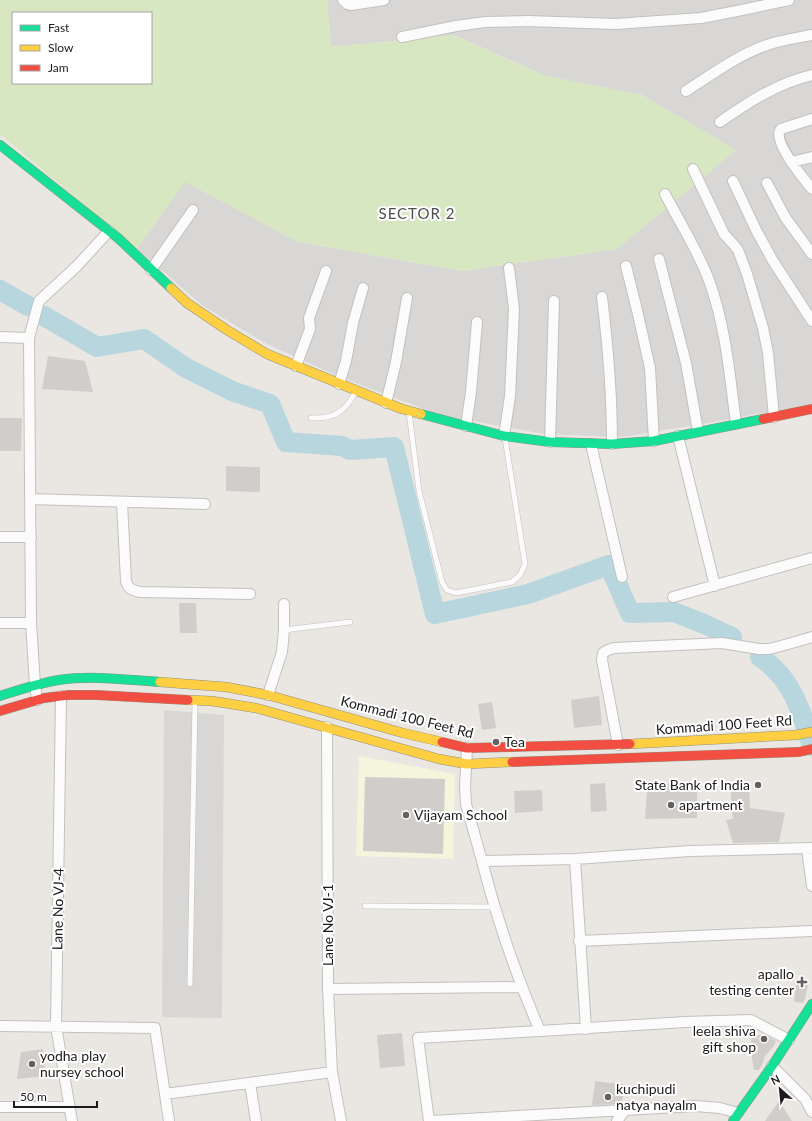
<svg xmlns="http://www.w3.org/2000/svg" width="812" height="1121" font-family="Lato,sans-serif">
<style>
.residential{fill:#d9d7d5}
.education{fill:#f5f4dd}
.grass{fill:#d7e7c1;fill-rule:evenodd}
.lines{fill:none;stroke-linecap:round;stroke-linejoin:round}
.river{stroke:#b7d6dd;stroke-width:20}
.building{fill:#d0cdca}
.lane-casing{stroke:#c2c1bf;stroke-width:6}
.street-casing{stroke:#c2c1bf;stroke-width:12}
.fast-casing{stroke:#91927c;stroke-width:10}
.slow-casing{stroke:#91927c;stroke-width:10}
.jam-casing{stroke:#91927c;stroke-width:10}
.lane{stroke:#fcfbfb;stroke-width:5}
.street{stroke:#fcfbfb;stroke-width:10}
.fast{stroke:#16e098;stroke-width:9}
.slow{stroke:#ffcf43;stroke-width:9}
.jam{stroke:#f24e42;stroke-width:9}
.poi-dot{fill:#636261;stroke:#fff;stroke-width:1.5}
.labels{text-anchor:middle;stroke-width:4;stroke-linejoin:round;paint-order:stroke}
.street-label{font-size:14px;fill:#1b1b1b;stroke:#fff}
.poi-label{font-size:14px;fill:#1b1b1b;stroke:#fff;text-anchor:start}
.neighbourhood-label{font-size:15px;letter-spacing:1px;fill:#4e4e4e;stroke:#fff}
</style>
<rect width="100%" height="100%" fill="#eae7e3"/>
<path class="residential" d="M327 0H812V404L720 421 622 437 544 434 440 415 337 376 267 344 203 306 137 249 185 181 298 242 463 271 617 249 736 150 642 95 546 76 454 35 331 47Z
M164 710 224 715 222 1018 162 1017Z"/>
<path class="education" d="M359 756 455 774 453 859 356 856Z"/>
<path class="grass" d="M0 0H327L331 47 453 35 546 76 642 95 736 150 617 249 463 271 298 242 185 182 137 249 0 134ZM13 13H151V83H13Z"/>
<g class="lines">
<path class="river" d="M0 290 28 306
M44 316 97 347 144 339 186 368 232 391 270 404 286 442 342 446 350 450 394 447 435 614 528 594 609 565 630 613 674 612 704 624 732 637
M760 657C792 678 801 710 812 746"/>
</g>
<path class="building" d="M48 356 85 361 93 392 42 389Z
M0 418H22L21 451H0Z
M226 466 260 467V492L226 491Z
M179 603H196L197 633H180Z
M599 696 602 725 574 728 571 700Z
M492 702 496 728 482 730 478 704Z
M365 777 445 779 443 854 363 851Z
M749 782 750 808 785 813 779 842 733 843 726 820 733 819 730 784Z
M605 783 607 811 591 812 590 784Z
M702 783 697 793V818L645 819 647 792 651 784Z
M542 790 543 811 515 813 514 791Z
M796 980H809L805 999 803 1003 794 1002Z
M402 1033 405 1066 380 1068 377 1035Z
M752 1035H765L776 1041 774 1046 765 1056 762 1065 759 1070H754L750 1047Z
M43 1049 46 1076 17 1079 21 1052Z
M595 1081 626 1085 621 1104 592 1105Z
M779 1101 792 1121H765Z"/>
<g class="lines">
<g class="lane-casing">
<path id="lane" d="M409 412 419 491 442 582 447 590 456 593 512 582 520 575 525 564 505 438
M311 418C335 419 345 412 356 391
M284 630 350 622
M365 906 494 907
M190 984 195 701"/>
</g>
<g class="street-casing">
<path id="street" d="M343 0 347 4 351 5 384 0
M402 37 456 26 485 22 528 21 616 24 701 18 737 11 789 0
M686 91C711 75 735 57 764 46 779 40 796 38 812 35
M812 119 781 129C771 140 804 179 812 189
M720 122C749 102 777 83 812 75
M792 162 812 157
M693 169 724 234 734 245 738 250 747 274 763 328 768 353 774 417
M733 181 756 230 773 261 812 321
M767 183 785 217 812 254
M665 194C680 223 699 252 710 283 726 329 730 377 736 424
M659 259 686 363 698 431
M626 266 637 310 650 368 654 441
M151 270 193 210
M602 297C608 346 612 394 612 444
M0 337 29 338
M296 366 310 329 309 318 326 271
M339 384 346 361 353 323 363 288
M386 403 396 362 407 298
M466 426 471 392 477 322
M504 436 510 396 513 331 514 309 509 268
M678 436 715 586
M550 442 554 301
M591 444 622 577
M30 499 205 504
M122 502 126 581C128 589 132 590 140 592L250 594
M0 537H31
M673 597 812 558
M0 623H31
M268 695 282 652 284 630V604
M61 696 56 1026 72 1121
M37 700 35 685 31 623 29 338 39 301 77 266 109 231
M327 727 328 989 332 1072 341 1121
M618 745 602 660 603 653 608 650 614 648 722 643 759 649H769L781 646 812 637
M467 748 465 786 466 804 482 861 575 859 690 851 812 848
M807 849 812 886
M575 859 586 1029
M482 861C497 920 516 975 540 1031L685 1022 751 1020 789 1040
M579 941 812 931
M328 989 521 987
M0 1026 155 1028 169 1121
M772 1066 805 1099 812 1112
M250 1083 256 1121
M165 1094 332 1072
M0 1107H70
M429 1121 418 1038 540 1031
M431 1121 695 1106 720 1108 738 1113
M617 1121 625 1110"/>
</g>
<g class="fast-casing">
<path id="fast" d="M0 145 118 238 171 288
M421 414 504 436 550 442 612 444 654 441 763 419
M0 696C19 690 39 683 59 680 92 675 127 680 160 682
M733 1121 772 1066 812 1004"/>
</g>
<g class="slow-casing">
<path id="slow" d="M171 288 187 303 227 330 267 354 402 409 421 414
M160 682 226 687 268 695 403 733 442 742
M188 700 212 701 256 708 439 759 467 764 512 762
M630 744 796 735 812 732"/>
</g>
<g class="jam-casing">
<path id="jam" d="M763 419 812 409
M0 711 44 698 69 695H96L188 700
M442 742 467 748 630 744
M512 762 799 752 812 749"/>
</g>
<use href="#lane" class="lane"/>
<use href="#street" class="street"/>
<use href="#fast" class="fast"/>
<use href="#slow" class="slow"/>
<use href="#jam" class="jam"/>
</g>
<g class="poi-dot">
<circle cx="496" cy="742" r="4"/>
<circle cx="758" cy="785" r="4"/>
<circle cx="671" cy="805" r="4"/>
<circle cx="406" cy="815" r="4"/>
<path d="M800 976h4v4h4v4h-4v4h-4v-4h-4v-4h4z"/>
<circle cx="764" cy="1039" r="4"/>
<circle cx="32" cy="1064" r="4"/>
<circle cx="608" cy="1097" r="4"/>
</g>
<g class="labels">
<g class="street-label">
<text transform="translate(407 717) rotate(14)" y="5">Kommadi 100 Feet Rd</text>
<text transform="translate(724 725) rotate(-4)" y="5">Kommadi 100 Feet Rd</text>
<text transform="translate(58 909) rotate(-89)" y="5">Lane No VJ-4</text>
<text transform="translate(328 925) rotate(-90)" y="5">Lane No VJ-1</text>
</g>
<g class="poi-label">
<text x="504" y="747">Tea</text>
<text x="750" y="790" text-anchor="end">State Bank of India</text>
<text x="679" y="810">apartment</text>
<text x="414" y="820">Vijayam School</text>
<text x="794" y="979" text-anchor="end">apallo<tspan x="794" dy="16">testing center</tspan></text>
<text x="756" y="1036" text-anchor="end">leela shiva<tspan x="756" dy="16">gift shop</tspan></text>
<text x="40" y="1061">yodha play<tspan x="40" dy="16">nursey school</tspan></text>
<text x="616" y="1094">kuchipudi<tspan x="616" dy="16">natya nayalm</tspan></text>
</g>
<g class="neighbourhood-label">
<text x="417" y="219">SECTOR 2</text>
</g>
</g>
<rect x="12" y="12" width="140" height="72" fill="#ffffff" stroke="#a4a4a4"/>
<rect x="20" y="25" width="20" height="6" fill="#16e098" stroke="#a4a4a4"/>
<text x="48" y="32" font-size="12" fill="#1b1b1b">Fast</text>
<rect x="20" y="45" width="20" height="6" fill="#ffcf43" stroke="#a4a4a4"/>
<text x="48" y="52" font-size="12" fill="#1b1b1b">Slow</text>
<rect x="20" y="65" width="20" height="6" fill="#f24e42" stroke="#a4a4a4"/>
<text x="48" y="72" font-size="12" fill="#1b1b1b">Jam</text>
<g transform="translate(780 1089) rotate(333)" stroke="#ffffff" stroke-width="3" paint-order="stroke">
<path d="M0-3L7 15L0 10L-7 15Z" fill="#1b1b1b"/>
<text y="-6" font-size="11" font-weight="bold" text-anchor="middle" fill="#1b1b1b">N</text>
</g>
<path d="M14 1101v6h83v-6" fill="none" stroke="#1b1b1b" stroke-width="2"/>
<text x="20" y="1101" font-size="12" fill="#1b1b1b" stroke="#ffffff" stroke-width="3" paint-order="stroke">50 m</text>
</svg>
